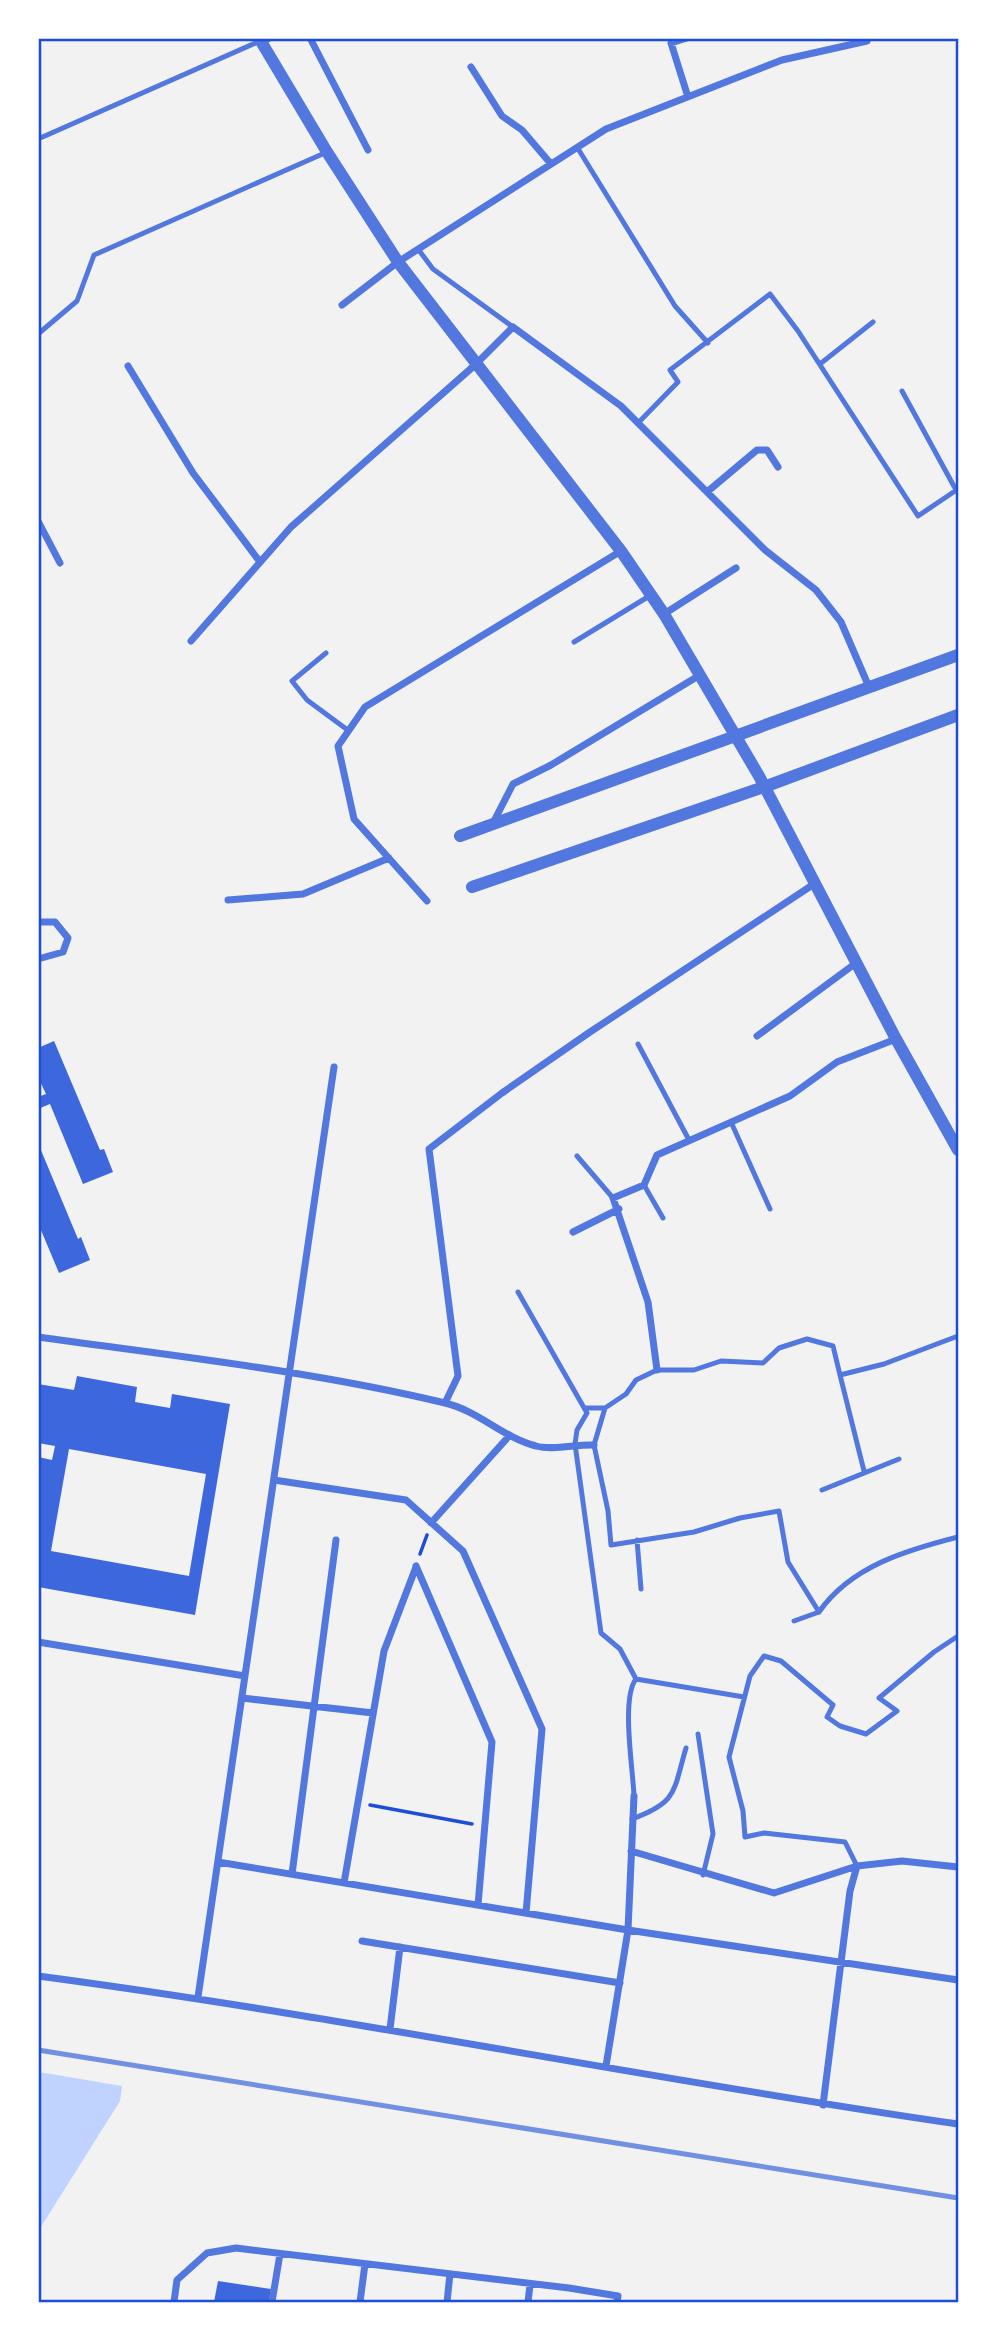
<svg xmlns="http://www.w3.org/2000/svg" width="997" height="2341" font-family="'Varela Round',sans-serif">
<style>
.water{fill:#bfd3fe}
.building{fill:#3d67dc;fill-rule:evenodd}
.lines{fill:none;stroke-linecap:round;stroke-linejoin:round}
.path{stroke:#1d4ed8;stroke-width:3.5}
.service{stroke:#5277de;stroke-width:5}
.minor{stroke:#5277de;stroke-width:7}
.tertiary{stroke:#5277de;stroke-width:12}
.rail{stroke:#7290e2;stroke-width:5}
.neatline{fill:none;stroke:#1d4ed8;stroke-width:2.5}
</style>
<rect width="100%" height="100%" fill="#f2f2f2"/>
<path class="water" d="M39 2072 122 2086 120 2101 39 2230Z"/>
<path class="building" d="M54 1041 100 1150 104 1149 113 1172 83 1184 50 1104 38 1109V1097L46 1094 38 1077V1048Z
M38 1143 78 1239 81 1237 90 1260 59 1273 38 1223Z
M77 1376 137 1387 135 1402 170 1408 172 1394 230 1404 195 1615 38 1587 41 1537 38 1536V1457L52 1460 55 1446 38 1443V1384L74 1390ZM69 1449 206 1474 189 1576 51 1551Z
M218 2281 271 2289 269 2302H214Z"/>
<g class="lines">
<path class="path" d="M420 1554 427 1535
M370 1805 472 1824"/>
<path class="service" d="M262 44 271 38
M38 139 260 41
M577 147 675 306 708 343
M418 249 433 269 513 327
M38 334 77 301 94 255 327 152
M820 364 873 322
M902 391 956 490
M638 423 678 382 670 370 770 294 798 331 918 516 958 489
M574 642 651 595
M326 653 292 681 307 700 349 731
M638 1044 689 1140
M731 1122 770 1209
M577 1156 613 1198
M644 1185 663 1218
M518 1292 587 1413 577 1430 575 1444 601 1633 620 1649 636 1679 744 1697
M840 1375 864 1471
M585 1408H605
M822 1490 899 1459
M637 1540 641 1589
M819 1612 788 1562 779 1511 740 1518 694 1532 611 1545 608 1511 594 1445 605 1408 626 1394 636 1380 657 1370H694L721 1361 763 1363 779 1348 807 1339 833 1346 840 1375 884 1364 958 1336
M819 1612C851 1566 907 1550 958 1537
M794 1621 819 1612
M698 1734 713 1834 703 1875
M634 1796C633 1769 621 1698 636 1679
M632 1819C678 1802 673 1792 686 1748
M857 1866 845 1842 764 1833 745 1837 743 1811 729 1757 750 1676 764 1656 781 1661 833 1705 827 1717 840 1726 866 1734 897 1711 879 1698 934 1652 958 1636"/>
<path class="minor" d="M310 38 368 150
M687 38 671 43 688 97
M471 67 502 116 522 130 551 164
M342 305 398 262 606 129 782 60 867 41
M128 366 193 473 260 562
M707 492 757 450H767L778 467
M38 521 60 563
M664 614 736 568
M191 641 291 527 475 365 513 327 621 406 765 550 816 590 841 622 869 687
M493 823 513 784 551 765 700 675
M228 900 303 894 389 858
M427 901 354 819 338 746 365 707 621 551
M38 922H55L68 938 63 952 38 959
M757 1036 856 963
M573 1232 619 1209
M38 1337C174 1356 312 1371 445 1403 479 1411 502 1437 536 1446 553 1451 576 1444 594 1445
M657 1370 648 1302 613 1198 644 1185 657 1155 790 1096 837 1062 896 1039
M445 1403 458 1376 429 1149 502 1093 590 1032 814 884
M274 1480 406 1500 463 1551 542 1729 526 1913
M431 1523 509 1436
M416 1566 492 1742 478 1905
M38 1642 245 1676
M242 1698 373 1713
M631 1851 774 1893 857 1866 902 1861 958 1867
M218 1862 628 1930 958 1980
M292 1874 336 1540
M344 1883 384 1651 416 1567
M362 1941 620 1983
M38 1976C347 2017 651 2080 958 2124
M198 1997 334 1067
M390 2029 400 1947
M606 2066 628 1930 634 1796
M823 2105 850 1891 857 1866
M174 2302 177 2280 207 2253 236 2248 569 2288 618 2296 617 2302
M272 2302 280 2254
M360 2302 365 2264
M447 2302 450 2274
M528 2302 530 2285"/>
<path class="tertiary" d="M259 38 327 152 398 262 621 551 664 614 759 776 896 1039 958 1150
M460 836 958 655
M472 887 764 787 958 715"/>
<path class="rail" d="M38 2050 958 2198"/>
</g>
<rect width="997" height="2341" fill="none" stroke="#ffffff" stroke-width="80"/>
<rect x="40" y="40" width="917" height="2261" class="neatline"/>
</svg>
